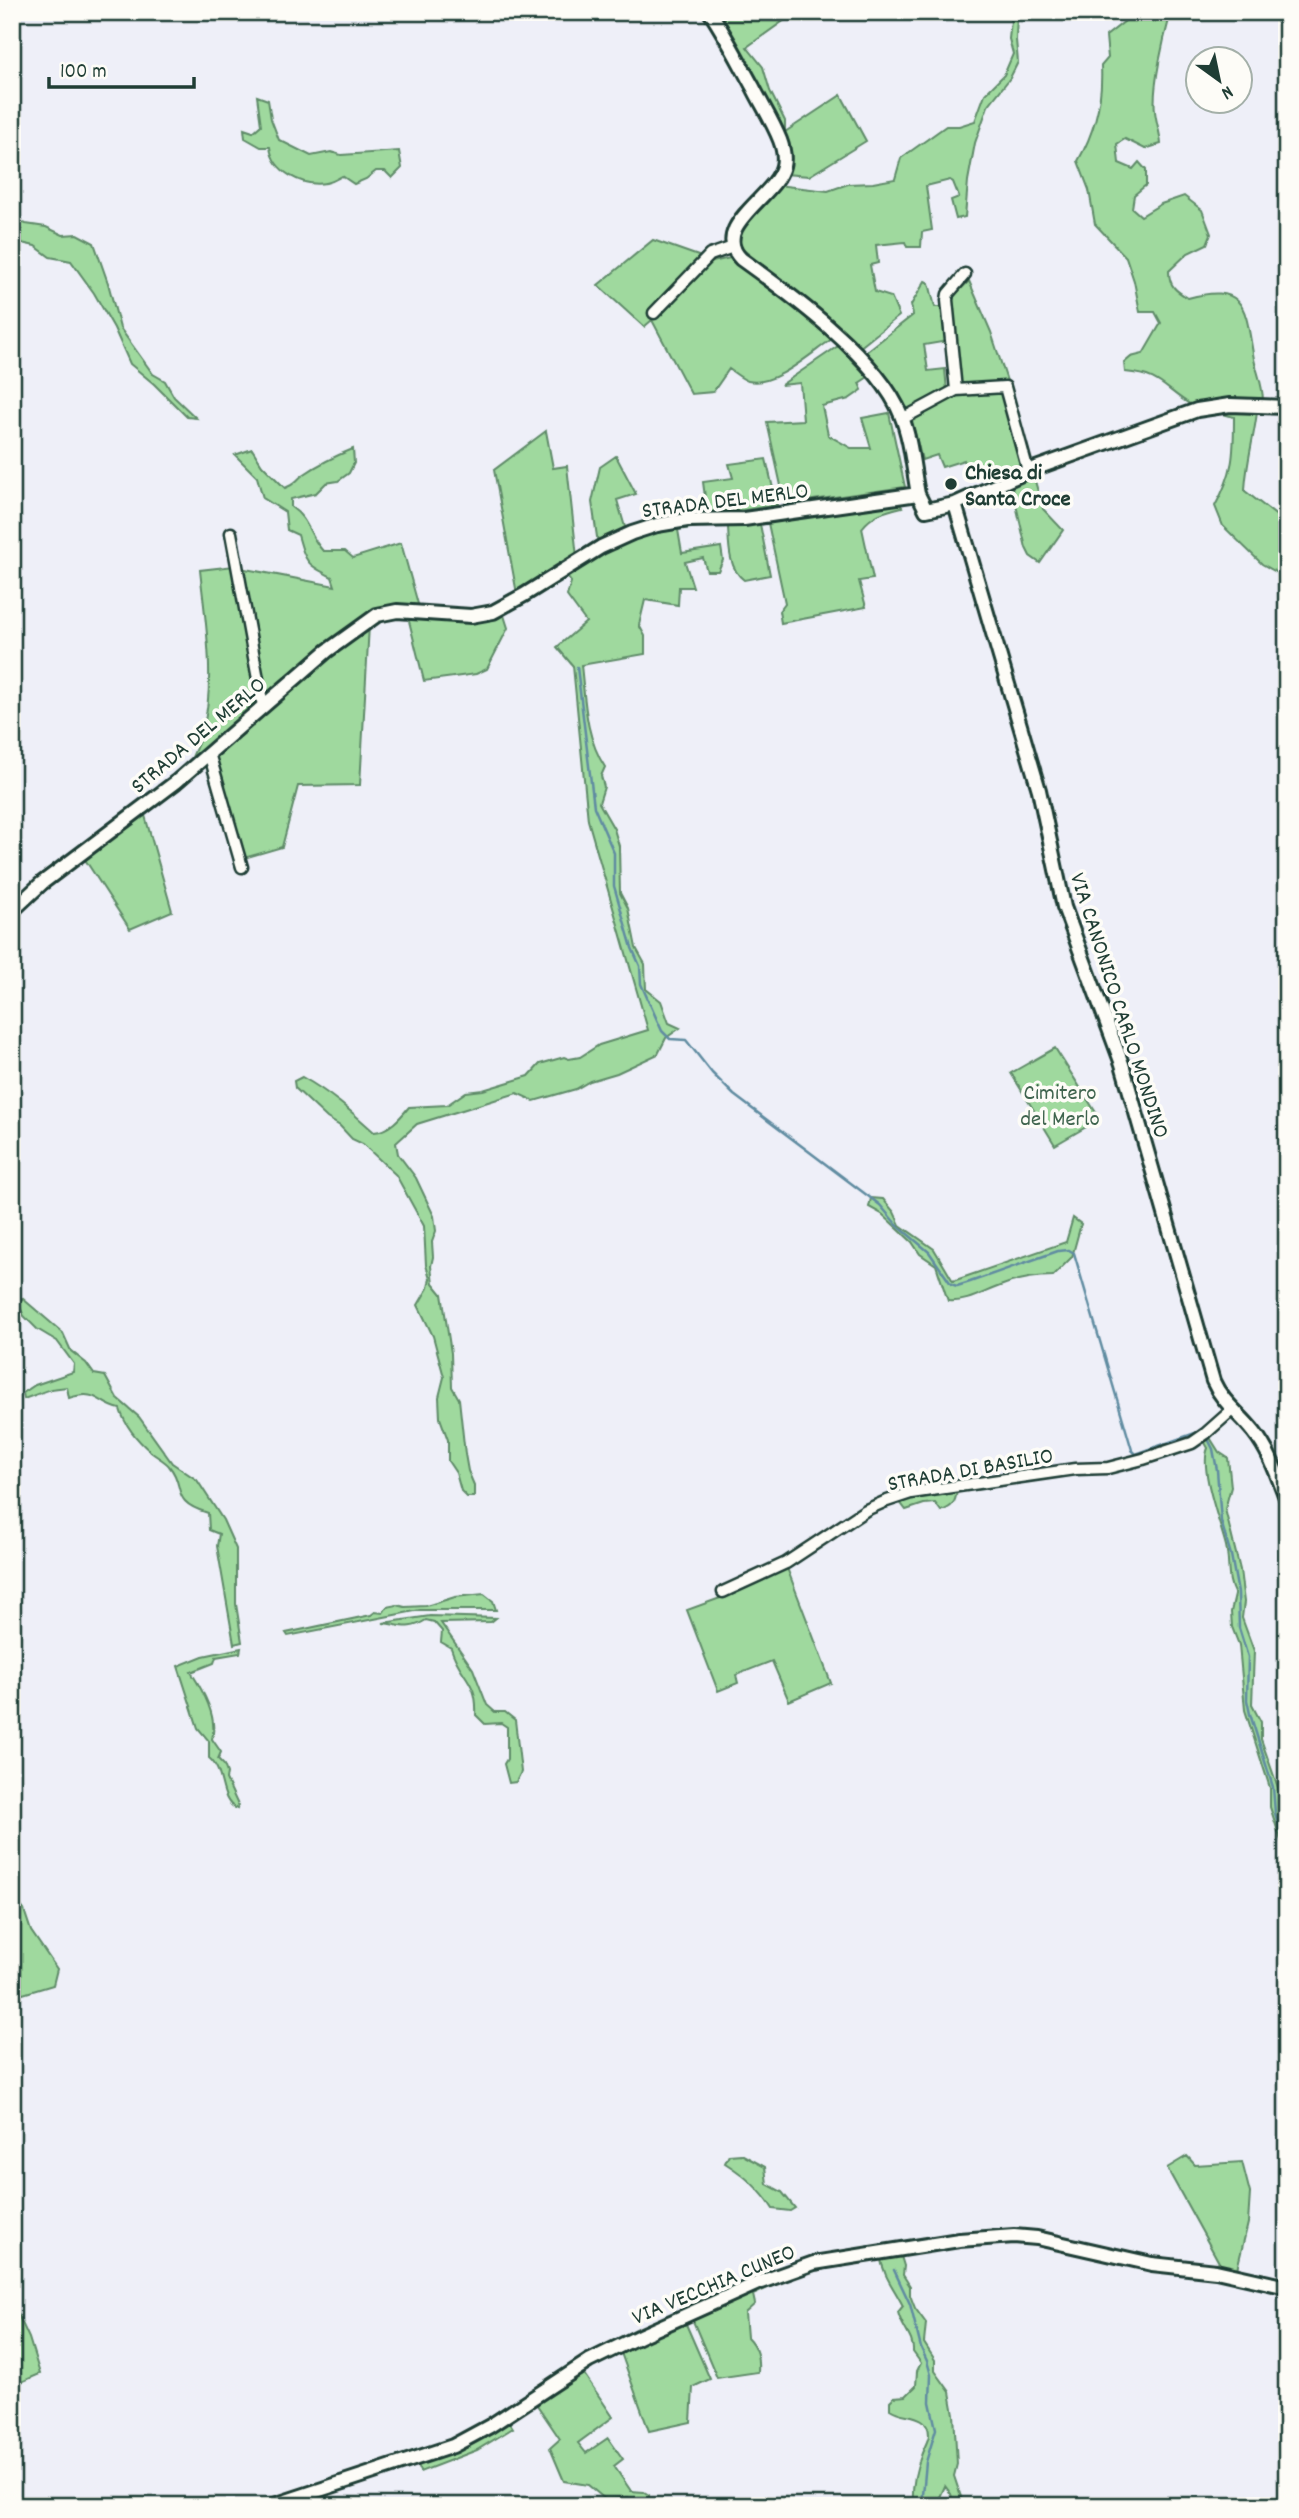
<svg xmlns="http://www.w3.org/2000/svg" width="1299" height="2518" font-family="Dekko,sans-serif">
<style>
.green{fill:#9fd99e;stroke:#5f8b69;stroke-width:2}
.lines{fill:none;stroke-linecap:round;stroke-linejoin:round}
.stream{stroke:#608ca1;stroke-width:2.5}
.minor-casing{stroke:#1f3d34;stroke-width:15}
.tertiary-casing{stroke:#1f3d34;stroke-width:18}
.minor{stroke:#fdfcf7;stroke-width:10}
.tertiary{stroke:#fdfcf7;stroke-width:12}
.poi-dot{fill:#1f3d34;stroke:#fdfcf7;stroke-width:2.5}
.labels{text-anchor:middle;stroke-width:7;stroke-linejoin:round;paint-order:stroke}
.poi-label{font-size:23px;font-weight:bold;fill:#1f3d34;stroke:#fdfcf7;text-anchor:start}
.street-label{font-size:23px;fill:#1f3d34;stroke:#fdfcf7}
.park-label{font-size:23px;fill:#3f644e;stroke:#fdfcf7}
</style>
<rect width="100%" height="100%" fill="#eeeff8"/>
<filter id="ink" filterUnits="userSpaceOnUse"><feTurbulence type="fractalNoise" baseFrequency=".0143" numOctaves="2"/><feDisplacementMap in="SourceGraphic" scale="14" xChannelSelector="R" yChannelSelector="G"/><feConvolveMatrix kernelMatrix="1 2 1 2 8 2 1 2 1" color-interpolation-filters="sRGB"/></filter>
<g filter="url(#ink)">
<path class="green" d="M724 12H796L747 47 763 67 770 91 785 121V132L841 95 866 141 809 176 785 174 790 157 785 133 720 16Z
M1012 12H1017L1016 40 1018 62 1010 78 988 106 975 143 968 181 965 217 956 219 951 200 959 197 953 182 950 180 926 186 932 230 922 232 921 247H907L905 242 876 245 878 263 870 265 875 292 891 297 899 316 858 349 818 309 741 248C731 229 765 199 777 185L828 191 848 184 873 183 895 179 901 158 918 146 946 126H959L975 121 985 94 1004 75 1013 54 1009 39Z
M1132 12H1171C1164 37 1152 87 1155 111 1156 122 1160 132 1161 144L1145 149 1125 139 1117 144 1119 163 1133 169 1139 162 1146 170V185L1134 195 1132 208 1141 216 1161 204 1184 196 1202 210 1211 234 1207 244 1188 253 1169 271C1169 286 1176 291 1188 298 1248 282 1245 310 1254 359 1257 373 1263 385 1263 401H1212L1193 406C1163 389 1163 375 1125 372L1124 363 1131 357 1143 354 1161 323 1155 312H1140L1134 281 1126 257 1095 224 1089 190 1078 161C1095 131 1103 101 1101 66L1108 58 1106 36 1125 21Z
M257 96 268 100 271 119 279 140 311 156 331 152 341 155 399 151 402 168 392 178 385 171H376L366 179 354 184 342 176C337 179 332 182 326 183 303 187 273 172 270 147H261L245 138 244 129 253 132 261 125Z
M12 218 26 224 46 227 63 235 77 234 94 243 108 283 120 328 153 374 165 381 174 397 196 418 187 417 154 384 130 364 114 328 94 293 71 261 50 257 35 246 12 241Z
M653 240 704 258 650 313 652 319 708 263 730 258 813 320 832 339C810 354 775 387 748 381 742 379 735 373 729 369L713 392 691 394 652 320 644 327 598 285Z
M925 281 929 283 935 307H945L948 341 924 345 928 371 945 369 947 391 910 412 888 378 866 352 913 315 911 305Z
M969 281 991 332 1008 384 959 387 951 299Z
M838 346 868 377 859 383 862 390 849 399 822 406 828 435 851 448H871L862 418 889 413 905 487 785 504 767 422 803 420 800 383 781 385Z
M1003 389 1024 467 995 480 991 466 966 468 964 460 942 467 937 455 922 460 911 418 957 393Z
M1208 410 1257 412C1254 438 1246 464 1245 491L1287 524V578L1262 564 1223 526 1215 506C1234 472 1234 454 1234 417Z
M546 431 553 468 567 466 577 557 517 594 494 470Z
M252 449 262 465 285 488C296 484 295 481 303 475 319 464 335 456 353 449L354 463 349 473 338 481 326 483 316 493 291 499V507C310 520 308 535 323 551H345L353 558 401 543 418 604 425 609 376 610 365 615 265 699 240 568 335 586 332 577C306 564 306 563 298 535L287 530 285 512 263 498 257 477 235 455Z
M616 456 636 494 617 500 625 527 598 544 592 502 600 467Z
M766 459 777 505 745 510 707 512 703 482 733 478 729 464Z
M1033 474 1043 509 1063 530 1040 563 1030 556 1026 548 1011 483Z
M899 503 902 507C886 511 873 514 862 528L873 579 859 581 866 607 781 623 779 611 785 603 768 523Z
M698 524 697 527 678 530 682 553 721 547 723 560 718 571H707L703 558 685 562 693 587H679L678 605 645 600 639 625 645 636V654L581 665C585 699 585 737 605 767L601 776 604 787 599 803 614 829 619 846 620 893 628 908 636 948 645 964 646 989 661 1001 669 1023 680 1028 666 1038 658 1054 617 1073 590 1081 576 1089 534 1101 517 1093 417 1124 396 1143 398 1154 416 1178 434 1216 436 1231 432 1242 433 1257 431 1266 433 1283 442 1294 451 1353 452 1387 459 1399 465 1454 468 1471 474 1485V1497H467L461 1491 456 1473 448 1461V1440L440 1418 439 1397 444 1377 433 1336 418 1305 428 1288 430 1278 426 1265 424 1226 396 1175 363 1144 352 1139 340 1126 327 1118 295 1088 294 1081 302 1077C329 1092 351 1111 374 1132 389 1131 400 1118 409 1107L447 1105 466 1092 483 1090 529 1076 540 1064 564 1057 569 1059 580 1057 599 1045 648 1030 588 820 573 666 557 647 586 622 567 596 571 582 565 574 611 546 646 532Z
M760 524 770 575 744 580C728 568 729 545 728 527Z
M234 566 260 703 189 765C193 753 200 741 203 729 216 681 205 619 200 570Z
M503 612 508 628 487 669 476 674 424 681 408 617Z
M369 625 360 785 298 786 282 847 244 858 215 754Z
M144 812 172 911 130 929 84 858Z
M1055 1048 1100 1119 1055 1145 1011 1073Z
M871 1198 883 1199 894 1212 900 1225 934 1249 953 1281 1066 1242 1073 1218 1081 1224 1072 1257 1053 1276C1034 1276 1018 1279 1000 1286 983 1292 966 1303 948 1301L936 1265 920 1254 912 1242 882 1214 869 1207Z
M22 1298 63 1333 71 1351 86 1363 94 1374 105 1376 117 1398 139 1417 172 1463 197 1480 223 1520 236 1549V1604L242 1642 234 1644 217 1546 219 1534 209 1530 208 1513C168 1501 187 1487 169 1466 165 1461 157 1457 152 1453 138 1441 125 1426 120 1409 96 1403 99 1389 69 1398L67 1387 51 1389 24 1399 23 1393 35 1385 73 1372 74 1364 57 1341 37 1329 24 1316 17 1301Z
M1209 1436 1219 1452 1228 1458 1231 1487 1225 1509 1240 1570 1244 1602 1242 1618 1254 1651 1252 1705 1261 1722V1739L1282 1799 1283 1831 1287 1843V1882L1284 1880 1286 1856 1270 1807V1788L1245 1710 1239 1645 1232 1627 1231 1612 1235 1595C1226 1579 1230 1564 1226 1546 1220 1522 1199 1469 1208 1448L1204 1441Z
M957 1491C955 1503 953 1507 941 1511L935 1503 924 1504 906 1510 899 1501Z
M787 1568 831 1683 789 1701 772 1661 736 1675 738 1683 718 1691 687 1610 723 1597Z
M484 1594 493 1601 496 1610H420L288 1636 286 1633 371 1615 375 1612 383 1613 387 1607 397 1605 405 1607 426 1606 455 1597Z
M430 1616 496 1618 491 1622 441 1623 473 1669 487 1705 495 1712H505L515 1720 521 1772 516 1782 509 1783 504 1764 507 1759V1727L501 1723 485 1724 476 1715C478 1679 460 1678 451 1648L441 1642 442 1631 434 1622 426 1620C409 1631 402 1625 383 1623Z
M241 1648 240 1653 216 1657 214 1663 191 1672C203 1691 218 1717 212 1739L221 1752 218 1759 224 1765 227 1773 226 1779 238 1805 237 1809C218 1800 226 1772 209 1758V1741L198 1728 178 1666 203 1656Z
M12 1895 24 1910 31 1931 57 1969 53 1985 23 1994 12 1991Z
M741 2154 765 2167 767 2184 782 2192 795 2208 790 2211 773 2209C761 2190 744 2175 725 2163L729 2155Z
M1187 2156 1195 2165 1242 2162 1250 2193 1248 2223 1237 2269 1221 2266 1167 2168Z
M900 2253 904 2266 903 2275 910 2286V2295L915 2308 926 2323 924 2343 935 2360V2371L950 2392 954 2414 957 2464 954 2476 964 2506H954L951 2494 945 2486 936 2506H913C912 2490 915 2471 921 2456 923 2449 928 2442 929 2435 929 2429 927 2423 922 2420 912 2414 900 2416 890 2409V2401L894 2397 906 2396 916 2386 917 2371 921 2363 913 2352C914 2337 901 2327 898 2312L903 2306C894 2288 883 2276 880 2255Z
M778 2279 776 2284 753 2295 755 2304 745 2313 747 2337C757 2347 759 2358 758 2372L717 2378 693 2321 695 2314Z
M16 2310 29 2338 40 2374 12 2386V2312Z
M680 2321 686 2324 710 2379 693 2387 691 2422 649 2431 620 2350Z
M582 2371 613 2417 578 2443 586 2453 608 2438 623 2459 614 2466 631 2491 644 2492 649 2495V2506H641L628 2497 606 2500 588 2485 564 2481 550 2448 560 2439 535 2402Z
M508 2420 513 2428 477 2450 420 2472 418 2463Z"/>
<g class="lines">
<path class="stream" d="M577 667 594 807 614 853V886L632 948 640 966 641 984 662 1031 670 1039 686 1040 712 1073 734 1095 880 1205 897 1225 929 1252 951 1284 957 1286 970 1282 1058 1251 1069 1250 1074 1253 1132 1450 1136 1454 1198 1432
M1208 1439 1213 1449 1217 1470 1221 1521 1231 1555 1238 1593 1239 1628 1248 1657 1247 1700 1250 1714 1273 1787 1275 1813 1287 1853
M894 2270 910 2304 921 2348 927 2361 931 2375 930 2402 936 2429 926 2462 922 2506
M1282 2292 1287 2345"/>
<g class="minor-casing">
<path id="minor" d="M654 313 710 255 733 247
M956 390 1005 387 1028 471
M902 419 956 390 947 300 948 294 965 274
M231 533 263 706
M209 753 242 867
M723 1592 786 1563 866 1510 884 1502 911 1493 1075 1469 1108 1468 1143 1459 1192 1443 1205 1434 1232 1410"/>
</g>
<g class="tertiary-casing">
<path id="tertiary" d="M710 12C726 36 739 62 753 87 762 105 773 122 780 140 783 148 785 158 783 166 776 197 709 226 741 259 790 294 879 359 901 415 911 439 913 468 918 494
M955 504 1039 790 1064 907 1122 1064 1213 1381C1222 1402 1240 1414 1254 1432 1270 1452 1278 1477 1287 1500
M12 911 42 883 176 782 327 651 377 615 397 611 471 616 493 612 524 595 601 547 632 533 657 525 687 520 744 519 918 494 926 510 955 504 1028 471 1197 410 1230 405 1287 407
M271 2506 453 2446 490 2426 589 2361 642 2335 758 2283 814 2263 959 2240 1014 2236 1037 2238 1152 2264 1216 2271 1287 2287"/>
</g>
<use href="#minor" class="minor"/>
<use href="#tertiary" class="tertiary"/>
</g>
</g>
<circle class="poi-dot" cx="951" cy="484" r="7"/>
<g class="labels">
<g class="poi-label">
<text x="965" y="479">Chiesa di<tspan x="965" dy="26">Santa Croce</tspan></text>
</g>
<g class="street-label">
<text transform="translate(725 499) rotate(-7)" y="8">STRADA DEL MERLO</text>
<text transform="translate(197 734) rotate(-40)" y="8">STRADA DEL MERLO</text>
<text transform="translate(1121 1005) rotate(72)" y="8">VIA CANONICO CARLO MONDINO</text>
<text transform="translate(970 1468) rotate(-10)" y="8">STRADA DI BASILIO</text>
<text transform="translate(713 2283) rotate(-23)" y="8">VIA VECCHIA CUNEO</text>
</g>
<g class="park-label">
<text x="1060" y="1099">Cimitero<tspan x="1060" dy="26">del Merlo</tspan></text>
</g>
</g>
<rect width="1299" height="2518" fill="none" stroke="#fdfcf7" stroke-width="42"/>
<rect x="21" y="21" width="1257" height="2476" fill="none" stroke="#1f3d34" stroke-width="2.5" filter="url(#ink)"/>
<g transform="translate(1219 80) rotate(147)"><circle r="33" fill="#fdfcf7" stroke="#a4b0a9" stroke-width="2"/>
<path d="M0-5L12 26L0 18L-12 26Z" fill="#1f3d34"/>
<text y="-10" font-size="19" font-weight="bold" text-anchor="middle" fill="#1f3d34">N</text>
</g>
<path d="M49 77v10h145v-10" fill="none" stroke="#1f3d34" stroke-width="3.5"/>
<text x="60" y="77" font-size="21" fill="#1f3d34" stroke="#fdfcf7" stroke-width="5" paint-order="stroke">100 m</text>
</svg>
